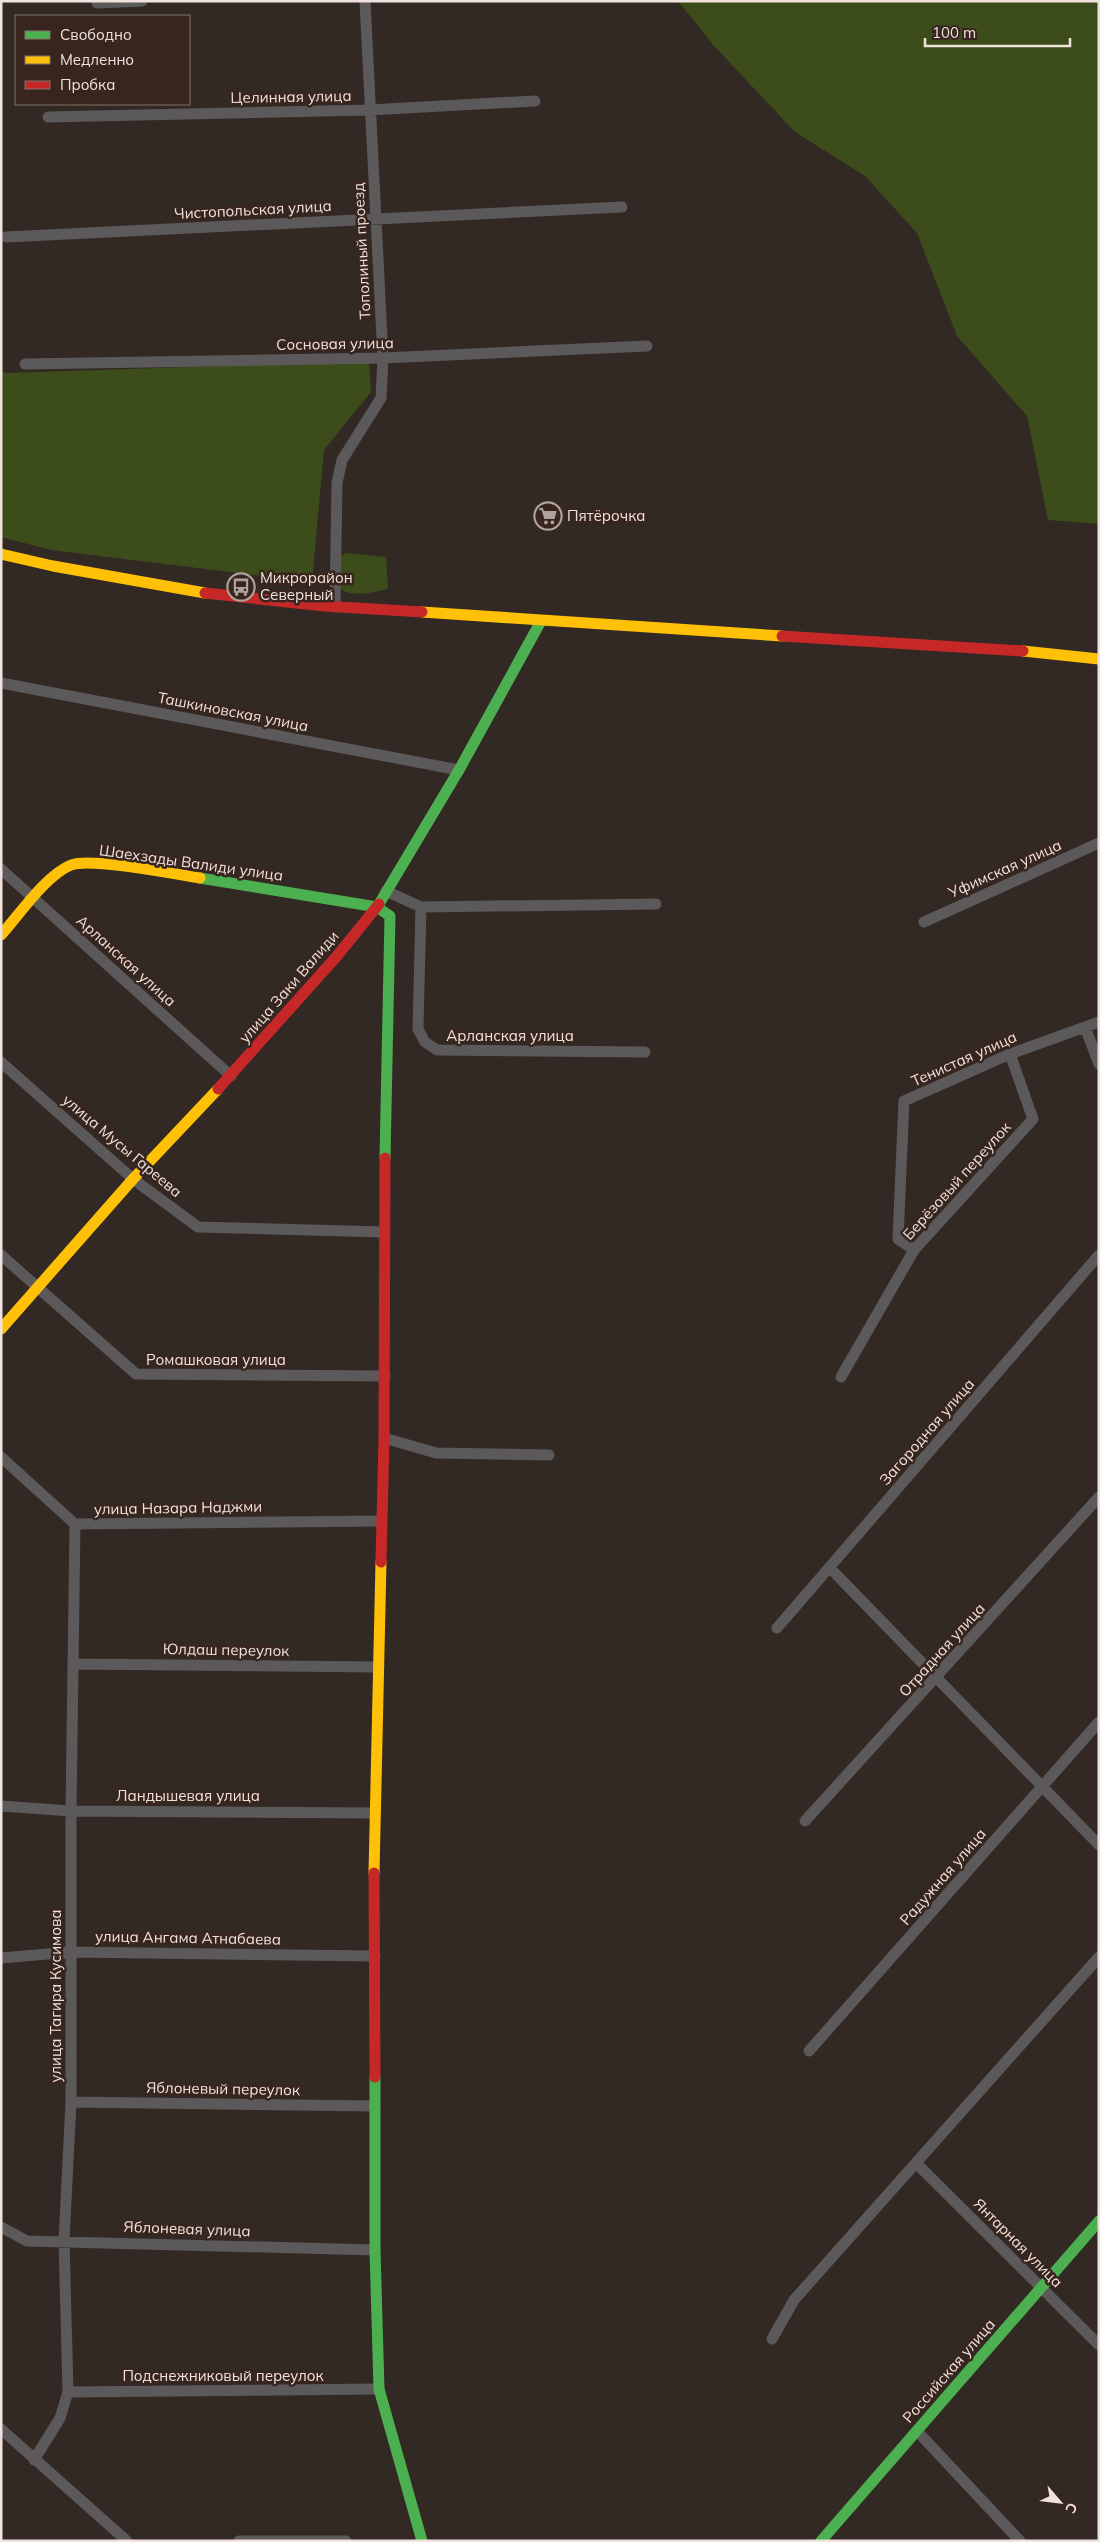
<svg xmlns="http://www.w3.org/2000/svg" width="1100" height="2542" font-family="Mulish,sans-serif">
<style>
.green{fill:#3c4c1a}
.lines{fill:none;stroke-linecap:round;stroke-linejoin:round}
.street{stroke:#5c595a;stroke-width:11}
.fast{stroke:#4caf50;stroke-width:11}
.slow{stroke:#ffc107;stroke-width:11}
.jam{stroke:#c62828;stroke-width:11}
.labels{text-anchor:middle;stroke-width:5;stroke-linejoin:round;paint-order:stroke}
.street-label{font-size:15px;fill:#f0e3de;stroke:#38261e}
.poi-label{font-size:15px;fill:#f0e3de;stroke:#38261e;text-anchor:start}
</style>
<rect width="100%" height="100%" fill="#322824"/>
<path class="green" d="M678 1H1099V524L1048 520 1027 416 957 336 917 233 865 176 795 132 714 46Z
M369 361 371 392 324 450 312 582 51 550 1 537V371L7 373Z
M347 553 386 557 388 588C380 593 344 598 340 587 336 579 339 563 342 555Z"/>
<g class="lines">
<path class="street" d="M97 3 142 1
M48 117 369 110 535 101
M6 237 622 207
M25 364 383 358 647 346
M335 607 337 483 342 460 381 398 383 358 365 1
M1 683 459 770
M1 869 231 1076
M386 891 421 907 656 904
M421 907 418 1029 425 1042 437 1050 645 1052
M924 922 1099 843
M1085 1027 1099 1064
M1 1062 133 1179 198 1227 384 1232
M914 1250 898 1239 904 1101 1010 1054 1099 1022
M1 1255 136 1374 385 1376
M841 1377 914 1250 1033 1119 1010 1054
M384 1438 436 1453 549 1455
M1 1457 75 1524 380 1521
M830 1568 1099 1845
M777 1628 1099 1255
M73 1664 379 1667
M1 1806 71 1811 374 1813
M805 1821 1099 1497
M1 1958 71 1952 375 1956
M809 2051 1099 1722
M71 2102 375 2106
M916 2163 1099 2345
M1 2227 27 2241 375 2250
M772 2339 794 2300 1099 1957
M68 2392 379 2389
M1 2429 127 2541
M917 2431 1020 2541
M34 2460 60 2418 68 2392 64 2240 71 2102V1811L75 1524
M239 2541H346"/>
<path class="fast" d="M200 878 377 907 390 916 385 1158
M379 904 459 770 541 621
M375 2077V2250L379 2389 422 2541
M821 2541 1099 2221"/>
<path class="slow" d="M1 554 53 566 205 593
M422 612 782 636
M1023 651 1099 659
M1 935C19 915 46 875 71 865 90 857 175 874 200 878
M1 1329 133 1179 218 1089
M374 1873 381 1562"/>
<path class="jam" d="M205 593 324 606 422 612
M782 636 1023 651
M218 1089 337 956 379 904
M381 1562 384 1438 385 1158
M374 1873 375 2077"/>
</g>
<defs>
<g id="supermarket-ring" transform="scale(1.4375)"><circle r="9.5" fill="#38261e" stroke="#aea29d" stroke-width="1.5"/><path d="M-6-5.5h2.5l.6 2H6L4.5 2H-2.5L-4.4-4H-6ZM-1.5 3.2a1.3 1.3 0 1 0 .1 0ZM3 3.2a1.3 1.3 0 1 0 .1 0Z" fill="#aea29d"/></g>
<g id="bus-ring" transform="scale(1.4375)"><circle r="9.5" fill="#38261e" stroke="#aea29d" stroke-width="1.5"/><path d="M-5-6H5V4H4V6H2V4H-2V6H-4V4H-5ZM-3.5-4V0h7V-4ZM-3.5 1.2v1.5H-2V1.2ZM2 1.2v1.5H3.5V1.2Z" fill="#aea29d"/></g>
</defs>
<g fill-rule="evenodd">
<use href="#supermarket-ring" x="548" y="516"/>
<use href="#bus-ring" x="241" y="587"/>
</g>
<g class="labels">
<g class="street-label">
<text transform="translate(291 97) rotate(-1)" y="5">Целинная улица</text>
<text transform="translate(253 210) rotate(-3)" y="5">Чистопольская улица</text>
<text transform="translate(362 251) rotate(-93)" y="5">Тополиный проезд</text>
<text transform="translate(335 344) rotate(-1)" y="5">Сосновая улица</text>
<text transform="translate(233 712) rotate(11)" y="5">Ташкиновская улица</text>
<text transform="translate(191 863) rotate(8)" y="5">Шаехзады Валиди улица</text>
<text transform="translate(1005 869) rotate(-24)" y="5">Уфимская улица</text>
<text transform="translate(126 961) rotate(42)" y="5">Арланская улица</text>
<text transform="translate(289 987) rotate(-49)" y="5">улица Заки Валиди</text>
<text x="510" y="1041">Арланская улица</text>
<text transform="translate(964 1059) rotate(-24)" y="5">Тенистая улица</text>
<text transform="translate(122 1146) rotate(40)" y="5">улица Мусы Гареева</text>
<text transform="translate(957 1181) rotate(-48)" y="5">Берёзовый переулок</text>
<text x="216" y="1365">Ромашковая улица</text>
<text transform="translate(927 1432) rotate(-49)" y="5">Загородная улица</text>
<text transform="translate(178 1508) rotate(-1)" y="5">улица Назара Наджми</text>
<text transform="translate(226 1650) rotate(1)" y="5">Юлдаш переулок</text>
<text transform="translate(942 1650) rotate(-48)" y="5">Отрадная улица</text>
<text x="188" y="1801">Ландышевая улица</text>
<text transform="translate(943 1877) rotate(-49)" y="5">Радужная улица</text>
<text transform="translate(188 1938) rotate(1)" y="5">улица Ангама Атнабаева</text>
<text transform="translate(56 1996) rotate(-90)" y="5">улица Тагира Кусимова</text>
<text transform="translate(223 2089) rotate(1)" y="5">Яблоневый переулок</text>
<text transform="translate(187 2229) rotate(2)" y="5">Яблоневая улица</text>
<text transform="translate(1018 2243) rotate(45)" y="5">Янтарная улица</text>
<text transform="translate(949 2371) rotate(-49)" y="5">Российская улица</text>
<text x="223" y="2381">Подснежниковый переулок</text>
</g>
<g class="poi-label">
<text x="567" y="521">Пятёрочка</text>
<text x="260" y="583">Микрорайон<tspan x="260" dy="17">Северный</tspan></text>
</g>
</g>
<rect width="1100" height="2542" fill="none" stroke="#f0e3de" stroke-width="5"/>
<rect x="15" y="15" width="175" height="90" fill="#38261e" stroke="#82726b"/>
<rect x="25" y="31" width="25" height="8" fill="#4caf50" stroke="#82726b"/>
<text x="60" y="40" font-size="15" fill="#f0e3de">Свободно</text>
<rect x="25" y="56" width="25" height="8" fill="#ffc107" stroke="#82726b"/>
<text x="60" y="65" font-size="15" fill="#f0e3de">Медленно</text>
<rect x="25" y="81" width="25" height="8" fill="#c62828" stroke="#82726b"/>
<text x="60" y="90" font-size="15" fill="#f0e3de">Пробка</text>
<g transform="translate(1060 2502) rotate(118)" stroke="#38261e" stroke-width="4" paint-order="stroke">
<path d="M0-4L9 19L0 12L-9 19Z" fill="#f0e3de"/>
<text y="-8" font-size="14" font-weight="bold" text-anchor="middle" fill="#f0e3de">С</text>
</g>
<path d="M925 38v8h145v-8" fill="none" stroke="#f0e3de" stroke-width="2.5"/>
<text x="932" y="38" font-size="15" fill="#f0e3de" stroke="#38261e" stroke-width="4" paint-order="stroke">100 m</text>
</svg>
